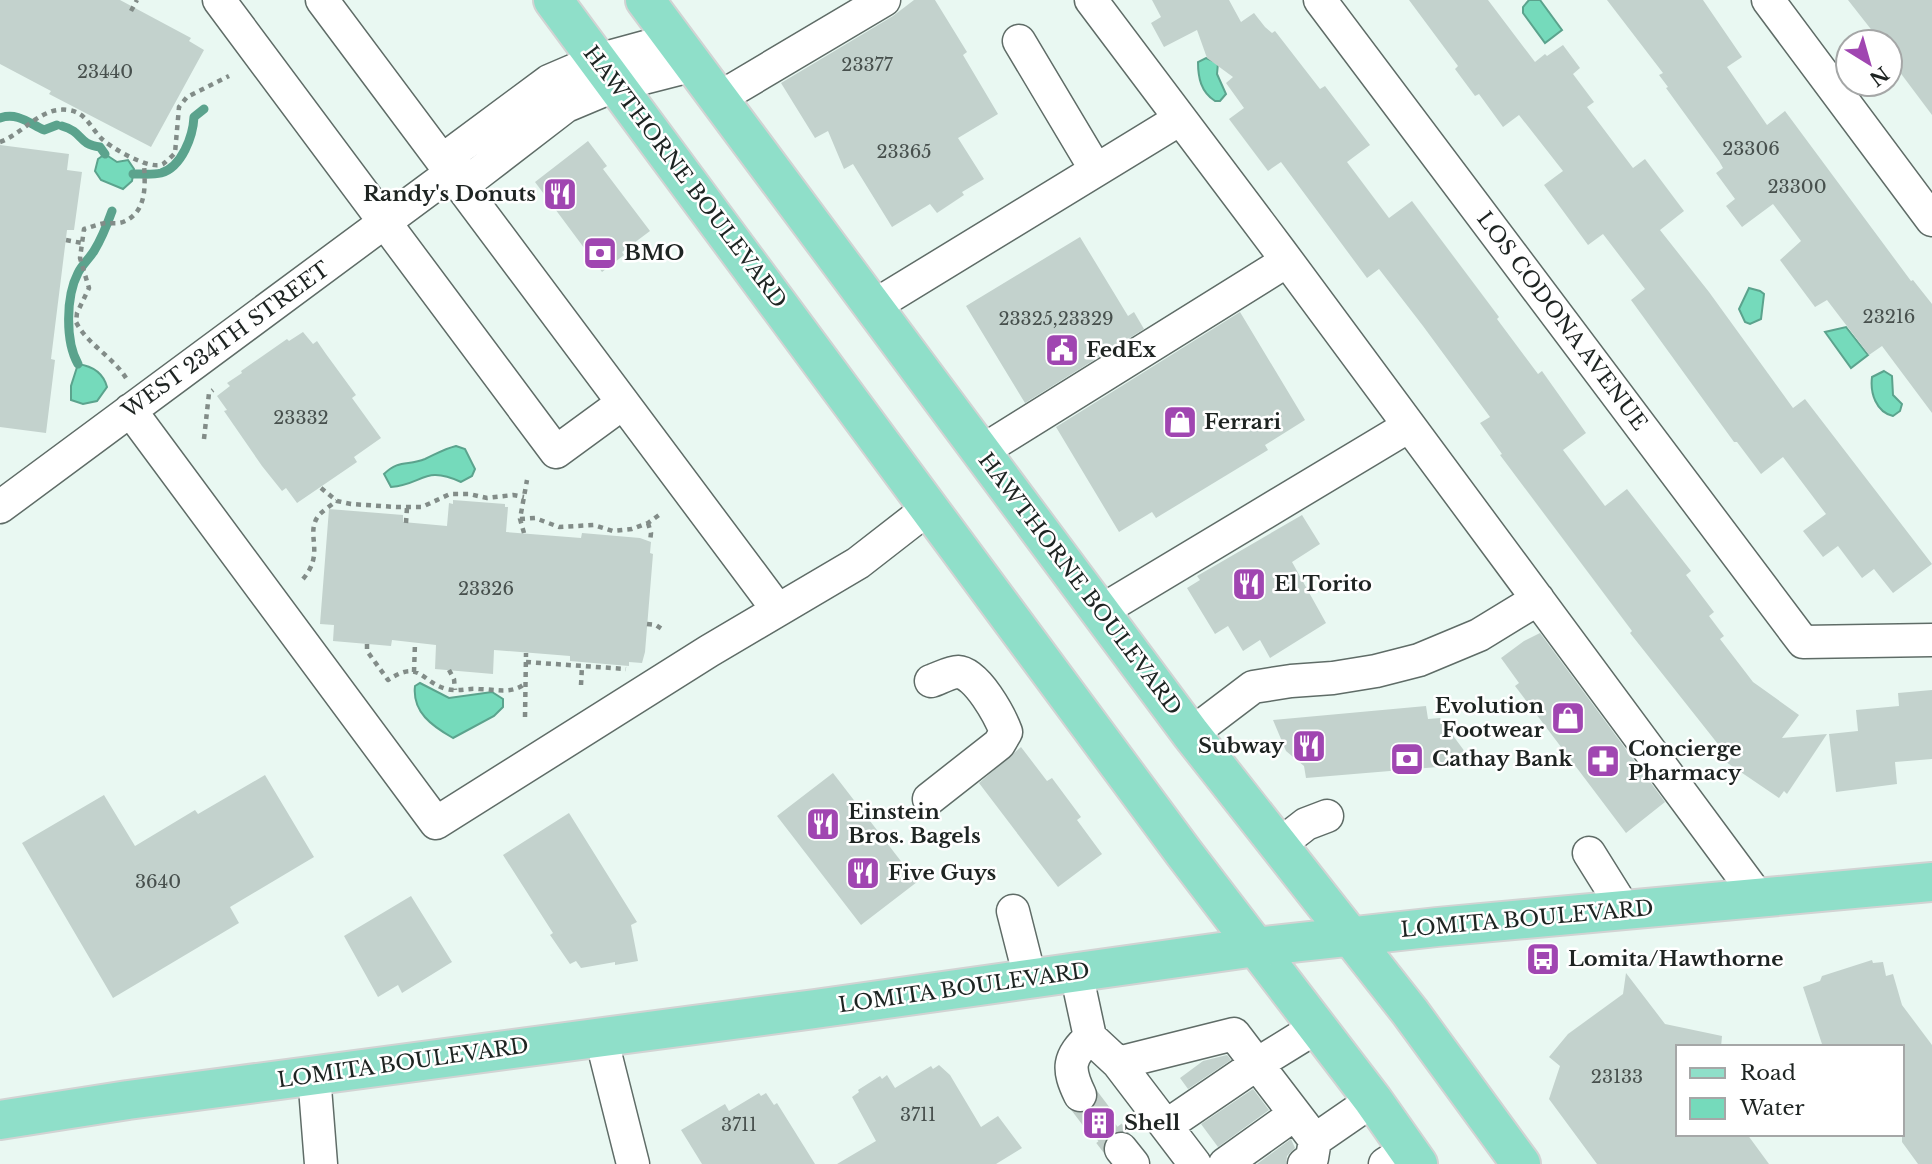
<svg xmlns="http://www.w3.org/2000/svg" width="1932" height="1164" font-family="'Libre Baskerville',serif">
<style>
.water{fill:#75dabb;stroke:#5ba38d;stroke-width:2}
.lines{fill:none;stroke-linecap:round;stroke-linejoin:round}
.stream{stroke:#5ba38d;stroke-width:9}
.building{fill:#c3d2cd}
.minor-tunnel{stroke:#c0cec8;stroke-width:32;stroke-dasharray:32 16;stroke-linecap:butt}
.minor-casing{stroke:#5f6c67;stroke-width:35}
.major-casing{stroke:#d2d3d3;stroke-width:42}
.path{stroke:#828c88;stroke-width:4.5;stroke-dasharray:5 5;stroke-linecap:butt}
.minor{stroke:#fff;stroke-width:32}
.major{stroke:#8fdfc9;stroke-width:38}
.labels{text-anchor:middle;stroke-width:5;stroke-linejoin:round;paint-order:stroke}
.number-label{font-size:18px;fill:#47504d}
.street-label{font-size:21px;fill:#1e2422;stroke:#fff}
.poi-label{font-size:21px;font-weight:bold;fill:#1e2422;stroke:#fff;text-anchor:start}
</style>
<rect width="100%" height="100%" fill="#e9f8f2"/>
<path class="water" d="M1529 0H1540L1562 30 1545 43 1523 13V7Z
M1206 58 1218 63 1217 74 1226 94 1220 101H1215C1201 92 1198 78 1198 62Z
M105 154 117 162 128 160 134 169 132 181 123 189 101 180 95 171 98 159Z
M1749 288 1760 291 1764 294 1761 319 1750 324 1745 322 1739 309Z
M1846 327 1868 355 1851 368 1825 332Z
M78 364C92 366 103 372 107 387L97 401 83 404 71 400V386Z
M1884 371 1892 376 1893 395 1902 404 1900 411 1893 416C1876 412 1870 393 1872 377Z
M456 446 465 449 475 469 472 476 461 482C424 465 424 484 391 487L384 474C399 459 408 466 425 459 436 454 444 449 456 446Z
M420 683 449 698 492 692 503 699V707L494 716 453 738C432 726 412 712 415 686Z"/>
<g class="lines">
<path class="stream" d="M0 118C17 112 29 123 44 130L57 125
M62 126C84 132 77 144 100 147L105 154
M133 174C142 174 153 175 161 173 182 167 193 136 194 117L204 109
M78 364C65 341 66 296 78 273 82 265 89 259 94 251 102 238 107 225 112 211"/>
</g>
<path class="building" d="M0 0H120L191 38 189 41 204 50 151 147 49 94 51 91 0 64Z
M914 0H935L967 52 963 55 998 114 958 138 984 179 962 192 964 195 937 213 930 204 892 227 853 164 844 169 828 131 815 138 781 83 893 16Z
M1152 0H1229L1241 22 1254 13 1265 27 1272 33 1275 31 1320 89 1325 86 1370 145 1347 162 1389 218 1412 201 1499 317 1497 319 1538 374 1542 371 1586 433 1563 450 1605 506 1627 489 1691 571 1686 575 1714 612 1709 616 1724 636 1720 639 1753 682 1799 715 1782 738 1827 734 1787 794 1784 791 1779 798 1726 762 1729 758 1630 633 1632 631 1500 455 1502 454 1480 423 1490 417 1423 326 1379 269 1367 278 1281 162 1268 171 1229 119 1244 108 1226 83 1233 77 1207 58 1197 30 1164 47 1151 23 1161 17Z
M1409 0H1488L1535 62 1545 54 1547 56 1563 45 1580 68 1573 74 1594 102 1587 107 1633 168 1645 159 1684 211 1660 230 1709 292 1793 408 1805 399 1932 564 1893 593 1874 569 1862 578 1838 546 1823 557 1803 531 1826 514 1783 457 1761 474 1737 442H1734L1631 300 1645 289 1603 234 1588 245 1544 185 1563 171 1519 115 1503 127 1479 94 1475 96 1455 69 1458 66Z
M1607 0H1703L1742 57 1727 67 1767 125 1785 111 1911 281 1913 280 1932 304V413L1882 346 1869 355 1827 300 1815 307 1780 260 1801 241 1773 204 1742 227 1726 206 1735 199 1716 173 1723 168 1719 161 1666 88 1668 87 1659 75 1663 73Z
M1848 0H1932V115L1890 59V42H1881Z
M588 141 607 166 603 169 650 231 622 252 624 255 602 272 535 182Z
M0 145 69 154 67 170 82 172 74 230H67L51 359 55 360 46 433 0 427Z
M1080 237 1128 316 1134 312 1144 329 1025 403 966 306Z
M1240 312 1305 420 1265 445 1268 450 1156 518 1152 512 1119 532 1056 427Z
M303 332 313 344 317 341 326 354 356 395 352 398 381 438 354 457 357 462 297 503 286 488 282 491 262 466 224 411 227 410 217 396 230 386 227 383 242 373 241 371 287 339 289 341Z
M453 500 505 504V507H508L506 532 581 538 582 533 640 538 651 542 650 553 653 554 645 652 642 663 629 662V666L570 661V656L494 650 493 674 435 669 436 645 392 640 391 646 333 641 334 625 320 624 329 509 403 515V522L447 526 449 503 453 504Z
M1302 515 1320 544 1292 562 1326 623 1270 658 1260 640 1243 651 1228 626 1215 634 1187 588 1200 580 1197 576Z
M1540 633 1665 802 1626 833 1515 686 1519 683 1501 658 1524 641Z
M1932 690V759L1895 762 1897 784 1836 792 1829 734 1858 731 1856 710 1899 706 1898 693Z
M1426 706 1428 719 1440 718 1474 764 1306 778 1304 766 1286 751 1273 720Z
M1021 747 1047 781 1052 778 1081 817 1077 820 1102 854 1058 887 979 783Z
M833 773 917 882 861 925 777 816Z
M265 775 314 857 230 907 239 923 113 998 22 843 104 795 135 846 195 810 198 814Z
M569 813 637 922 631 925 638 961 615 965V962L581 968 576 961 570 964 550 935 553 933 503 855Z
M411 896 452 962 402 993 398 985 378 997 344 936Z
M1872 960 1873 963 1883 962 1886 976 1893 974 1902 1005 1932 1045V1164H1918L1902 1142V1047H1823L1803 987 1820 981 1822 976Z
M1626 973 1665 1024 1722 1036 1721 1047H1678V1134H1747L1769 1164H1597L1549 1099 1560 1066 1549 1057 1568 1034 1623 994Z
M1227 1055 1231 1060 1188 1089 1180 1078 1203 1061Z
M939 1065 950 1075 981 1127 998 1116 1022 1148 996 1164H837L876 1141 852 1097 859 1092 858 1090 880 1076 882 1079 887 1075 895 1088 931 1066 933 1069Z
M1253 1089 1269 1110 1218 1147 1201 1124Z
M759 1093 761 1096 766 1093 774 1105 777 1103 815 1164H702L681 1130 725 1104 729 1111Z
M1097 1101 1121 1131 1109 1135 1103 1147 1075 1112 1088 1111Z
M1291 1139 1295 1148 1287 1156 1286 1164H1257Z"/>
<g class="lines">
<path class="minor-tunnel" d="M1080 1095 1121 1149"/>
<g class="minor-casing">
<path id="minor" d="M219 0 556 452 623 403
M322 0 778 610
M1091 0 1280 251 1758 897
M1320 0 1803 642 1932 640
M1768 0 1932 220
M1019 41 1096 170
M719 98 884 0
M451 173 475 176 566 106 616 85 694 65
M874 306 1180 119
M130 410 436 823 709 651 858 563 930 507
M982 451 1287 261
M0 507 451 173 456 150 549 81 598 60 675 39
M1101 611 1409 426
M1191 734 1253 687 1291 681 1333 678 1376 671 1419 660 1479 635 1538 599
M929 799 999 744 1006 732C1000 716 977 673 958 672 950 672 938 679 931 681
M1279 845 1306 824 1327 816
M1589 853 1624 909
M1013 911 1030 978
M1076 972 1090 1037 1118 1063 1195 1164
M601 1037 633 1164
M1118 1063 1234 1034 1315 1140
M314 1075 321 1164
M1080 1095C1067 1068 1068 1058 1090 1037
M1166 1126 1257 1064 1317 1027
M1121 1149 1133 1164
M1225 1164 1295 1114
M1304 1164 1312 1158 1315 1140 1373 1100
M1385 1164 1407 1150"/>
</g>
<g class="major-casing">
<path id="major" d="M553 0 1184 853 1373 1100 1418 1164
M645 0 1191 734 1410 1012 1521 1164
M0 1120 128 1100 815 1009 1256 947 1437 927 1932 882"/>
</g>
<path class="path" d="M131 11 137 0
M0 142C23 134 41 106 68 110 85 112 89 125 100 137 109 147 150 171 163 164 167 161 172 156 175 153L179 107 187 97 229 76
M66 240 82 243
M126 378C113 357 87 344 76 322L77 313 89 288 80 258 84 229C91 227 98 224 106 223 111 223 118 224 123 222 148 212 145 184 144 163
M204 439 209 393 213 390
M321 488 337 501 351 504 396 507H422L450 494H469L487 498 513 495 524 497
M520 519 535 518 559 527 594 525 613 531 632 529 648 523 659 515
M406 523 407 507
M648 523 651 533 650 542
M524 533 520 519 527 480
M303 579C326 552 304 534 319 515 324 510 331 505 337 501
M647 624 656 625 665 631
M367 644V651L388 680C420 659 420 681 446 689 458 692 467 688 479 689 496 689 511 695 526 683
M526 662 626 669
M449 670 454 679 455 690
M414 672 415 643
M581 685 582 666
M525 717 526 653"/>
<use href="#minor" class="minor"/>
<use href="#major" class="major"/>
</g>
<defs>
<g id="restaurant-square" transform="scale(1.75)"><rect x="-9" y="-9" width="18" height="18" rx="4" fill="#a046b1" stroke="#fff"/><path d="M-5-6h1v4h1v-4h1v4h1v-4h1v5L-1.5 .5V6h-2V.5L-5-1ZM5-6V6H3V1.5H1.5Q1.5-4 5-6Z" fill="#fff"/></g>
<g id="bank-square" transform="scale(1.75)"><rect x="-9" y="-9" width="18" height="18" rx="4" fill="#a046b1" stroke="#fff"/><path d="M-6-4H6V4H-6ZM0-2.3a2.3 2.3 0 1 0 0 4.6a2.3 2.3 0 1 0 0-4.6Z" fill="#fff"/></g>
<g id="civic-square" transform="scale(1.75)"><rect x="-9" y="-9" width="18" height="18" rx="4" fill="#a046b1" stroke="#fff"/><path d="M-.6-6.5H3V-4.5H.6V-3L4-1V1h2V6H-6V1h2V-1L-.6-3ZM-1.2 2.5V6h2.4V2.5Z" fill="#fff"/></g>
<g id="shop-square" transform="scale(1.75)"><rect x="-9" y="-9" width="18" height="18" rx="4" fill="#a046b1" stroke="#fff"/><path d="M-5-2.5h2.3a2.7 3.5 0 0 1 5.4 0H5L5.5 6h-11ZM-1.5-2.5h3a1.5 2.3 0 0 0-3 0Z" fill="#fff"/></g>
<g id="pharmacy-square" transform="scale(1.75)"><rect x="-9" y="-9" width="18" height="18" rx="4" fill="#a046b1" stroke="#fff"/><path d="M-2-6h4v4h4v4h-4v4h-4v-4h-4v-4h4Z" fill="#fff"/></g>
<g id="bus-square" transform="scale(1.75)"><rect x="-9" y="-9" width="18" height="18" rx="4" fill="#a046b1" stroke="#fff"/><path d="M-5-6H5V4H4V6H2V4H-2V6H-4V4H-5ZM-3.5-4V0h7V-4ZM-3.5 1.2v1.5H-2V1.2ZM2 1.2v1.5H3.5V1.2Z" fill="#fff"/></g>
<g id="building-square" transform="scale(1.75)"><rect x="-9" y="-9" width="18" height="18" rx="4" fill="#a046b1" stroke="#fff"/><path d="M-4-6H4V6H1V3H-1V6H-4ZM-2.5-4.3h1.7v1.8h-1.7ZM.8-4.3h1.7v1.8H.8ZM-2.5-1h1.7V.8h-1.7ZM.8-1h1.7V.8H.8Z" fill="#fff"/></g>
</defs>
<g fill-rule="evenodd">
<use href="#restaurant-square" x="560" y="194"/>
<use href="#bank-square" x="600" y="253"/>
<use href="#civic-square" x="1062" y="350"/>
<use href="#shop-square" x="1180" y="422"/>
<use href="#restaurant-square" x="1249" y="584"/>
<use href="#shop-square" x="1568" y="718"/>
<use href="#restaurant-square" x="1309" y="746"/>
<use href="#bank-square" x="1407" y="759"/>
<use href="#pharmacy-square" x="1603" y="761"/>
<use href="#restaurant-square" x="823" y="824"/>
<use href="#restaurant-square" x="863" y="873"/>
<use href="#bus-square" x="1543" y="959"/>
<use href="#building-square" x="1099" y="1123"/>
</g>
<g class="labels">
<g class="number-label">
<text x="867" y="71">23377</text>
<text x="105" y="78">23440</text>
<text x="1751" y="155">23306</text>
<text x="904" y="158">23365</text>
<text x="1797" y="193">23300</text>
<text x="1889" y="323">23216</text>
<text x="1056" y="325">23325,23329</text>
<text x="301" y="424">23332</text>
<text x="486" y="595">23326</text>
<text x="158" y="888">3640</text>
<text x="1617" y="1083">23133</text>
<text x="918" y="1121">3711</text>
<text x="739" y="1131">3711</text>
</g>
<g class="street-label">
<text transform="translate(685 177) rotate(53)" y="7">HAWTHORNE BOULEVARD</text>
<text transform="translate(1562 321) rotate(53)" y="7">LOS CODONA AVENUE</text>
<text transform="translate(226 340) rotate(-36)" y="7">WEST 234TH STREET</text>
<text transform="translate(1080 584) rotate(53)" y="7">HAWTHORNE BOULEVARD</text>
<text transform="translate(1527 919) rotate(-5)" y="7">LOMITA BOULEVARD</text>
<text transform="translate(964 988) rotate(-8)" y="7">LOMITA BOULEVARD</text>
<text transform="translate(403 1063) rotate(-8)" y="7">LOMITA BOULEVARD</text>
</g>
<g class="poi-label">
<text x="536" y="201" text-anchor="end">Randy's Donuts</text>
<text x="624" y="260">BMO</text>
<text x="1086" y="357">FedEx</text>
<text x="1204" y="429">Ferrari</text>
<text x="1274" y="591">El Torito</text>
<text x="1544" y="713" text-anchor="end">Evolution<tspan x="1544" dy="24">Footwear</tspan></text>
<text x="1284" y="753" text-anchor="end">Subway</text>
<text x="1628" y="756">Concierge<tspan x="1628" dy="24">Pharmacy</tspan></text>
<text x="1432" y="766">Cathay Bank</text>
<text x="848" y="819">Einstein<tspan x="848" dy="24">Bros. Bagels</tspan></text>
<text x="888" y="880">Five Guys</text>
<text x="1568" y="966">Lomita/Hawthorne</text>
<text x="1124" y="1130">Shell</text>
</g>
</g>
<rect x="1676" y="1045" width="228" height="91" fill="#ffffff" stroke="#a5a7a7" stroke-width="2"/>
<rect x="1690" y="1068" width="35" height="10" fill="#8fdfc9" stroke="#a5a7a7" stroke-width="2"/>
<text x="1740" y="1080" font-size="21" fill="#1e2422">Road</text>
<rect x="1690" y="1098" width="35" height="21" fill="#75dabb" stroke="#a5a7a7" stroke-width="2"/>
<text x="1740" y="1115" font-size="21" fill="#1e2422">Water</text>
<g transform="translate(1869 63) rotate(143)"><circle r="33" fill="#ffffff" stroke="#a5a7a7" stroke-width="2"/>
<path d="M0-5L12 26L0 18L-12 26Z" fill="#a046b1"/>
<text y="-10" font-size="19" font-weight="bold" text-anchor="middle" fill="#1e2422">N</text>
</g>
</svg>
